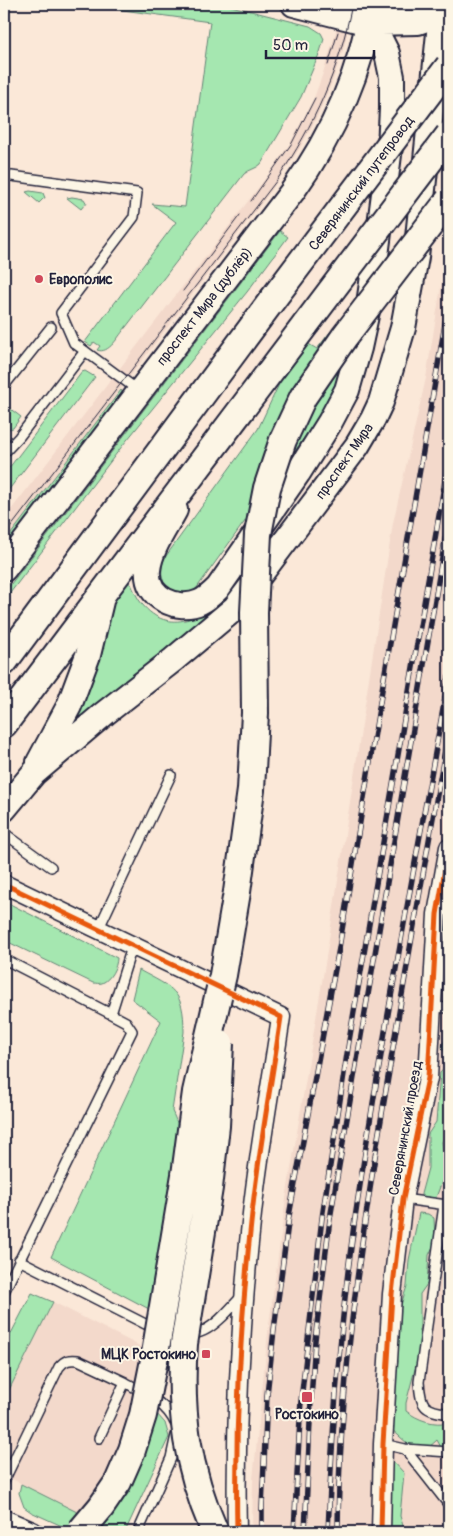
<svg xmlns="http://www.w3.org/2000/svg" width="453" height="1536" font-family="Pangolin,sans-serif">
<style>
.built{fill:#f3d9cb}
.green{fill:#a5e7b0;stroke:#648476}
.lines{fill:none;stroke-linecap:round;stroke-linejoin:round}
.service-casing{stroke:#22223b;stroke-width:12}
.minor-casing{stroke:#22223b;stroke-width:21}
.secondary-casing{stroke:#22223b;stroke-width:28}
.primary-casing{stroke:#22223b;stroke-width:30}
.service{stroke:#fcf5e5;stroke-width:9}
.minor{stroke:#fcf5e5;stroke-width:18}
.secondary{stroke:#fcf5e5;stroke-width:24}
.primary{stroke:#fcf5e5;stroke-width:26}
.tram{stroke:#22223b;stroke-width:1}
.rail-casing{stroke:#22223b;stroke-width:5.5}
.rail{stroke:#fcf5e5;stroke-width:4;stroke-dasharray:11;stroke-linecap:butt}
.primary-bridge-casing{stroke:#22223b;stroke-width:30;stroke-linecap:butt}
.primary-bridge{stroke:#fcf5e5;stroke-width:26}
.cycleway-casing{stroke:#fcf5e5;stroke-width:8}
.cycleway{stroke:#e8590c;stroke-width:5}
.poi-dot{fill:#d1495b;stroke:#fcf5e5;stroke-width:2}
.labels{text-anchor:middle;stroke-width:4;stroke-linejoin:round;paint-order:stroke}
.street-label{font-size:14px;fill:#22223b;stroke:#fcf5e5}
.poi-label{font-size:14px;font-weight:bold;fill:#22223b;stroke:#fcf5e5;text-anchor:start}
</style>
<rect width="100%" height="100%" fill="#fbe8d8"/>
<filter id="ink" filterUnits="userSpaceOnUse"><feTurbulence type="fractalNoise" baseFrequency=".02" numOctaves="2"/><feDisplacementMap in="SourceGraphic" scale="10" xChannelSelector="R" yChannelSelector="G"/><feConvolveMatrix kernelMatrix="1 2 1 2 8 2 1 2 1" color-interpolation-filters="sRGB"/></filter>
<g filter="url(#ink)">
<path class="built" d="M341 4H354L344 47 333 80 317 117 300 148 270 192 4 543V519L269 174 291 142 314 98 322 76 335 35Z
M449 238V1532H252L253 1479 268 1333 285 1205 326 958 393 523 426 378Z
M53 1302 167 1360 87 1517 4 1475V1400Z"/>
<path class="green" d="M79 4H223L310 26 321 33 324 39 320 52 301 97 261 164C256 169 250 169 244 174L126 327C119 335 109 355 97 350L100 346 94 342 91 346 85 342 176 222 152 204 185 207 210 22Z
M30 191 43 193 45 198H44L39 203 26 192Z
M72 197 84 199 87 204H85L81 209 67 198Z
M280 231 288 237 247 292 123 445 4 601V593Z
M330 332 348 342 337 380 320 414 287 463 196 589C171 605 153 579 166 556L258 429 280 382 305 342 317 349Z
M85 371 95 377 4 496V469L9 468 82 372Z
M121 390 123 393 4 549V543Z
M4 404 21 417 13 428 4 430Z
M128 582 131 584C134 590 137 598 142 604 169 637 204 616 230 595L217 613 122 684 65 732 110 607 125 584Z
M449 878V955L440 956Z
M4 901 117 958C117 967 110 980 102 983 99 984 96 983 93 983L4 940Z
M139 970C173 989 184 989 184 1032L172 1111 181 1132 149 1309 51 1257 161 1021 132 999Z
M449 1028V1059L442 1047Z
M449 1063V1127L442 1142 446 1171 435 1200H422L421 1194 428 1168V1134L436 1122 440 1073Z
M419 1213 428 1214 434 1218 435 1242 429 1255 427 1284 420 1294V1350L406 1403V1411C418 1420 434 1426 449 1422V1454L442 1449 437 1440 428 1448 408 1444 390 1428 398 1361 393 1353 391 1336 407 1286 409 1260Z
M32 1293 53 1302 4 1400V1347Z
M156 1413 165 1423 169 1437 125 1532H75L31 1512 24 1507 19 1493 21 1484 87 1517Z
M392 1460 404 1473 400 1516 405 1532H379L384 1466Z"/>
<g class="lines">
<g class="service-casing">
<path id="service" d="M4 175 137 193 134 217 61 313 74 343 139 391
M4 386 51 327
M4 453 19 437 85 351
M4 833 51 867
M98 930 171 775
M4 959 111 1014 126 1022 132 1031 4 1292
M431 1007 449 1008
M111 1014 132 947
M403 1199 447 1205
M444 1205 419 1382C421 1408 424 1410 449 1414
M19 1260 159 1331C202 1344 215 1325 242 1296
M125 1382C143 1393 166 1402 175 1423
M383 1444 405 1449 449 1452
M405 1449 449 1505
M4 1481 59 1367C65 1360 69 1359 78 1360L125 1382 99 1438
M138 1532 171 1458 176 1435"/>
</g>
<g class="minor-casing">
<path id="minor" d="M4 884 281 1017C271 1086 258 1154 251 1223 240 1326 235 1429 237 1532
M4 1519 34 1532
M381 1532 383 1444 392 1294 403 1199 428 1078 437 914 449 847"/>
</g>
<g class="secondary-casing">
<path id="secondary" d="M294 4 369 23 418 22 432 17 441 4
M175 510C165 529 150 549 148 570 145 598 178 612 200 602 207 599 213 593 218 588L298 473 330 422 347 390 359 348 370 297 377 248 390 147 392 109V77L387 53 376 31 369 23
M4 569 292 192C332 136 361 73 372 4
M39 762 69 706 88 655 103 593
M4 809 34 773 105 713 173 660 235 608 357 446 373 419 381 402 403 328 416 257 442 4"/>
</g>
<g class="primary-casing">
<path id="primary" d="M4 662 273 299
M4 724 306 324"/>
</g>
<use href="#service" class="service"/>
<use href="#minor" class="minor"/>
<use href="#secondary" class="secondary"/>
<use href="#primary" class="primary"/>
<path class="tram" d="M328 65 338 32
M251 201 292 143 315 98
M183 291 240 215
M4 536 277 180C315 123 339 71 352 4"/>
<g class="rail-casing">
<path id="rail" d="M262 1532V1508L267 1395 274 1330 289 1216 339 948 384 678 449 301
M294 1532 301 1400 322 1218 349 1041 449 457
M305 1532 311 1400 315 1340 330 1219 449 517
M328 1532C332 1430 340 1326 354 1225 381 1041 416 859 449 676
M338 1532C339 1392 359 1252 382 1114 403 985 426 857 449 728"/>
</g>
<use href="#rail" class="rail"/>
<g class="primary-bridge-casing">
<path id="primary-bridge" d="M273 299 449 66
M306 324 449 135
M80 1532 101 1507 118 1482 132 1450 143 1415 154 1360 185 1175 196 1092 223 975 237 892 251 790 255 713 254 612 258 534 267 488 283 440 303 397 345 336 449 200
M215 1532C187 1469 179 1412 184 1344L209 1188 216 1126 220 1043"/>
</g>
<use href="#primary-bridge" class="primary-bridge"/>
<g class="cycleway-casing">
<path id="cycleway" d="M4 884 281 1017C271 1086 258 1154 251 1223 240 1326 235 1429 237 1532
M381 1532 383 1444 392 1294 403 1199 428 1078 437 914 449 847"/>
</g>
<use href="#cycleway" class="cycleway"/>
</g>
</g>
<g class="poi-dot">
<circle cx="39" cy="279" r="5"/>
<rect x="201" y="1349" width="10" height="10" rx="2.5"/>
<rect x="301" y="1391" width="12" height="12" rx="2.5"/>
</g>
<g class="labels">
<g class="street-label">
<text transform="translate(361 183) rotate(-53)" y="5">Северянинский путепровод</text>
<text transform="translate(204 306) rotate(-52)" y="5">проспект Мира (дублёр)</text>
<text transform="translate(344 461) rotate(-55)" y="5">проспект Мира</text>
<text transform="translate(405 1128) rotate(-80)" y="5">Северянинский проезд</text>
</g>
<g class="poi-label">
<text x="49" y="284">Европолис</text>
<text x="196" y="1359" text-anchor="end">МЦК Ростокино</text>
<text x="307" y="1419" text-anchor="middle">Ростокино</text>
</g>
</g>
<rect width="453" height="1536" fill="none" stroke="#fcf5e5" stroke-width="20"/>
<rect x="10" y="10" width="433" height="1516" fill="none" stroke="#22223b" stroke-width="2" filter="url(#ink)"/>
<path d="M266 50v8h108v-8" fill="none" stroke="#22223b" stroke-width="2.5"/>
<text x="273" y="50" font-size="15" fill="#22223b" stroke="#fcf5e5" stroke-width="4" paint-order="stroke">50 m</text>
</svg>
